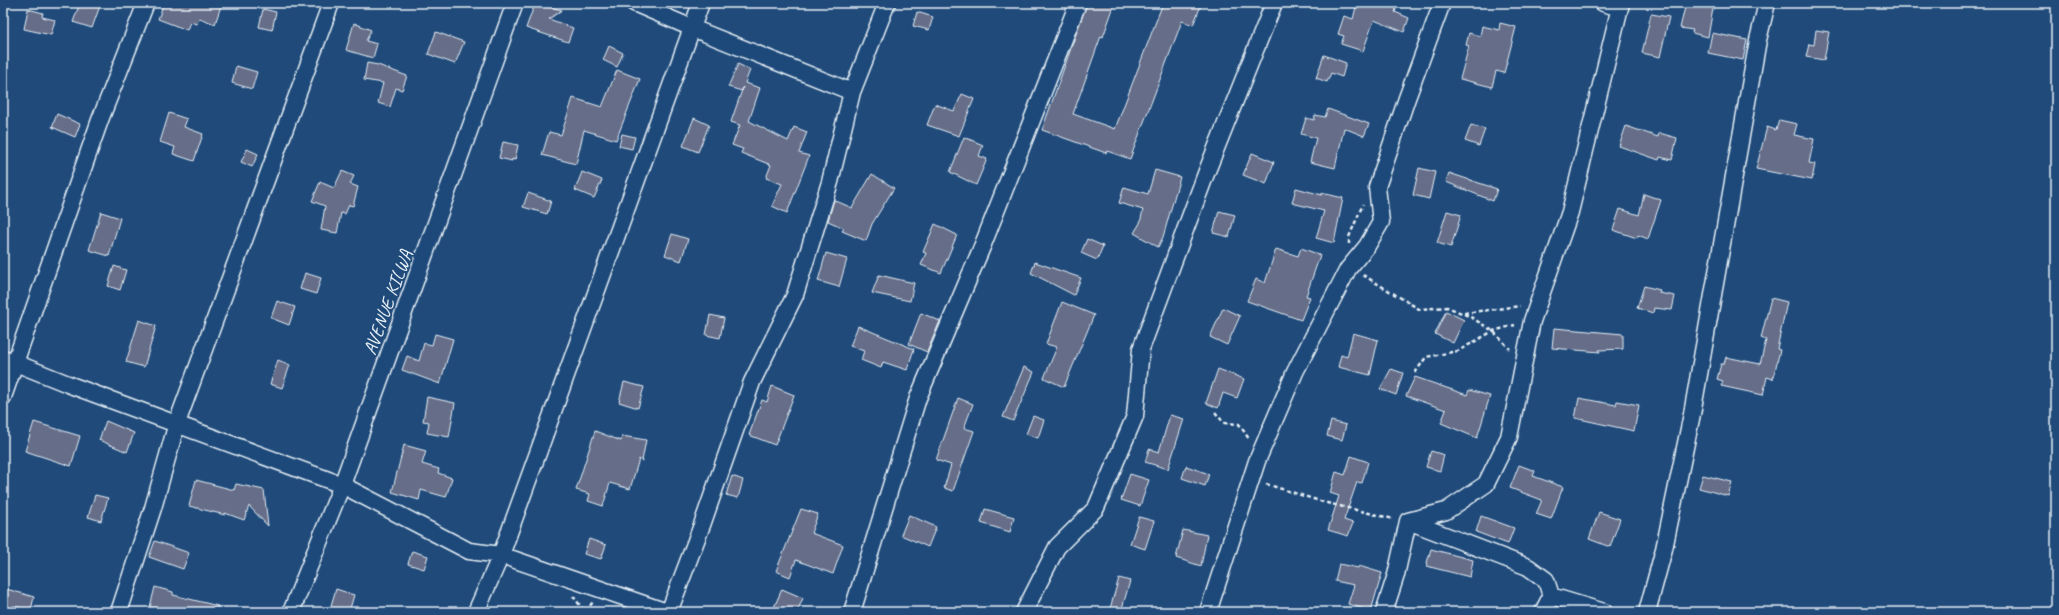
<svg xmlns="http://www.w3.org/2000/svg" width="2059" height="615" font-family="Caveat,sans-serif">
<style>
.building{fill:#656d88;stroke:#e8f1f8}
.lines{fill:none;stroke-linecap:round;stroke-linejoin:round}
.street-casing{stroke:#e8f1f8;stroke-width:19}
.path{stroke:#e8f1f8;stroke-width:2.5;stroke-dasharray:4 3;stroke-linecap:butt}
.street{stroke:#1f4a7a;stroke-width:16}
.labels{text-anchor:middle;stroke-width:3.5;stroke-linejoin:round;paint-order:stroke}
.street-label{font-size:19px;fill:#e8f1f8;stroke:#1f4a7a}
</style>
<rect width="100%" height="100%" fill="#1f4a7a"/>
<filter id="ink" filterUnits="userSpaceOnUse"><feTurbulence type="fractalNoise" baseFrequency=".025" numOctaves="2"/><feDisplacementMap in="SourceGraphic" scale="8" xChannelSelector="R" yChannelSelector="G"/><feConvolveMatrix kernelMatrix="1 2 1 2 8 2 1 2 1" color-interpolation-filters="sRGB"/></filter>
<g filter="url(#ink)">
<path class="building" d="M80 3H101L92 28 73 22Z
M164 3H222L215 24 199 18 197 24 190 22 187 30 158 19Z
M535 3 562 10 549 19 573 28 568 42 526 28Z
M1087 3H1115L1103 37 1101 36 1073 114 1115 129 1163 3H1202L1193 25 1182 21 1130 159 1107 151 1106 153 1042 130Z
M1357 3H1398L1395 12 1409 18 1404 32 1374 20 1363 51 1341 44 1344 36 1338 34 1344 16 1353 19Z
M1686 3H1714L1708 37 1692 33 1693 30 1680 28Z
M28 9 43 13 42 17 55 20 51 35 24 29Z
M263 9 276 12 272 30 259 27Z
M917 12 933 17 929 30 913 26Z
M1651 14 1669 17 1660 57 1642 53Z
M354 23 371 30 366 41 377 44 373 58 346 50Z
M1500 23 1516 27 1504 73 1496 71 1492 87 1460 79 1469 46 1466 45 1469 33 1480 36 1482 26 1499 30Z
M1816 30 1829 32 1824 60 1806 57 1809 44 1814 45Z
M436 32 464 42 455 64 428 54Z
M1712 33 1747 40 1743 60 1708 53Z
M609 46 623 53 617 67 603 60Z
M1324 55 1346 63 1342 77 1331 73 1327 82 1316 78Z
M367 63 378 65 407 76 402 90 396 88 390 107 378 103 383 83 364 80Z
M738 64 750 70 745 83 760 88 749 121 788 141 794 127 807 132 799 153 809 156 787 213 772 206 782 184 766 178 771 165 741 153 743 149 732 145 740 125 731 122 743 87 742 91 728 87Z
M236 66 257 72 252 89 232 83Z
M617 70 640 79 616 140 584 130 576 164 542 155 549 132 561 135 573 98 602 107Z
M962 94 974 99 959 136 927 125 935 104 954 111Z
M1328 109 1369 124 1364 136 1344 128 1335 168 1310 162 1316 138 1301 134 1306 118 1314 120 1315 115 1325 117Z
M169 113 187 119 184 127 203 134 194 161 173 154 175 147 160 142Z
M57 114 80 124 75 137 52 127Z
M694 118 709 125 698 152 683 146Z
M1779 120 1797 124 1794 135 1814 139 1809 163 1815 164 1812 180 1756 169 1767 127 1776 130Z
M1471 125 1485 129 1479 146 1465 141Z
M1626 126 1658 137 1659 133 1677 138 1672 160 1660 157 1659 160 1619 146Z
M622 134 635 137 632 149 619 146Z
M964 137 983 145 979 156 987 159 976 185 950 172Z
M503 142 518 145 515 160 512 159V161L499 158Z
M247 149 258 154 252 167 241 162Z
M1252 153 1274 162 1266 184 1243 175Z
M1419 168 1435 172 1429 199 1413 195Z
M1155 170 1180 177 1163 237 1158 247 1134 233 1140 223 1143 210 1119 203 1124 187 1148 194Z
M342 171 354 176 350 184 358 187 353 206 349 205 345 214 341 213 337 233 321 230 325 206 312 201 320 182 334 188Z
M582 172 602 180 594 198 575 190Z
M1449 173 1497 189 1493 201 1446 182Z
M872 174 894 188 872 224 866 241 842 231 844 228 828 221 834 200 852 208Z
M1296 188 1322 195V193L1343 198 1334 243 1316 238 1324 211 1292 203Z
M528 193 551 201 547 214 523 207Z
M1644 194 1661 200 1648 239 1638 235 1637 238 1613 230 1620 209 1639 215Z
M1219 211 1235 215 1229 237 1213 233Z
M1447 211 1461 215 1451 247 1437 243Z
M101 212 120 218 109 256 89 250Z
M935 224 957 235 941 273 921 265 926 253 923 252Z
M672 234 688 239 681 261 665 255Z
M1087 239 1103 246 1097 260 1081 253Z
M1301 248 1320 255 1306 296 1310 297 1301 320 1247 301 1256 279 1265 283 1276 249 1298 256Z
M826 253 847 259 839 287 818 281Z
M1035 262 1081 278 1074 295 1031 273Z
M114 266 126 270 120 290 108 286Z
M305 273 321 278 316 294 300 289Z
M879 275 914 283 910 301 872 293Z
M1644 286 1660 290 1659 293 1675 296 1672 310 1654 308 1653 313 1637 308Z
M1771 298 1787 302 1777 349 1780 350 1773 379 1767 377 1763 395 1721 386 1723 381 1717 379 1721 364H1724L1726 357 1760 364 1766 340 1761 338Z
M277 301 295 307 289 325 271 318Z
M1062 302 1094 315 1064 387 1044 378 1057 347 1046 344Z
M1223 308 1240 316 1227 345 1210 337Z
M1446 311 1464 320 1453 343 1435 334Z
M921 313 940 321 927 352 909 344Z
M710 315 724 318 720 338 706 335Z
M139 320 156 326 144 367 126 362Z
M858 326 914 349 907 370 883 362 881 368 861 360 864 351 850 346Z
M1554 328 1623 334V349L1599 350 1600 352 1552 348Z
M1353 333 1378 340 1370 375 1338 367 1341 355 1347 357Z
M435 334 453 339 440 384 402 370 407 356 419 361 424 343 432 345Z
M278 360 290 365 282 388 270 384Z
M1024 367 1034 372 1013 421 1003 417Z
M1218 369 1244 379 1237 398 1223 393 1218 408 1206 403Z
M1391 369 1403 373 1396 395 1380 389Z
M1415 377 1467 395 1469 390 1490 396 1477 438 1441 423 1446 410 1406 396Z
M624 382 644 387 638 408 619 402Z
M772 386 794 395 775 445 749 435 762 400 767 402Z
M427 397 455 403 449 437 427 433 429 422 423 421Z
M958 398 973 404 964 428 974 431 953 491 944 488 951 465 936 460Z
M1579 398 1616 405 1617 401 1639 405 1634 431 1575 418Z
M1170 415 1184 419 1168 469 1145 462 1149 449 1159 452Z
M1033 416 1044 420 1038 438 1026 434Z
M106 421 134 433 127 452 99 440Z
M1331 421 1346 425 1342 440 1327 436Z
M34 422 80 436 71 466 25 451Z
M595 431 621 441 622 436 646 440 642 461 639 459 630 489 610 483 603 506 588 501 590 494 576 490Z
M404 445 426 451 422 464 439 469 438 473 452 478 446 497 421 490 419 500 392 492Z
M1431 451 1444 455 1440 471 1426 467Z
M1351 456 1368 462 1362 483 1357 482 1344 520 1353 523 1348 536 1328 530 1339 496 1330 493 1336 472 1345 475Z
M1519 465 1535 471 1533 476 1563 487 1551 519 1536 514 1542 500 1510 488Z
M1186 466 1209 474 1205 486 1182 478Z
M1130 474 1149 480 1140 506 1121 500Z
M1703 475 1732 482 1728 496 1699 488Z
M732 476 743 480 738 498 726 495Z
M196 480 234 490 236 484 264 490 268 526 249 506 244 520 225 513V515L189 506Z
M95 495 108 498 101 521 88 517Z
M801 509 818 514 811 533 843 545 833 574 796 560 790 577 776 571Z
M985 509 1014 517 1010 532 981 523Z
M1599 512 1620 519 1610 547 1589 539Z
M909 515 936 527 928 547 901 535Z
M1481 516 1514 528 1508 544 1476 532Z
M1139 517 1154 521 1145 549 1130 544Z
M1183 530 1207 535 1201 566 1176 558Z
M589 539 606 545 601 559 584 554Z
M155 541 189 553 183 569 149 557Z
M1431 549 1473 560 1470 577 1426 566Z
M412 551 428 556 424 569 408 564Z
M1339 564 1358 568 1359 566 1382 573 1371 611 1348 604 1354 585 1335 581Z
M1119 578 1130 581 1121 612H1109Z
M155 587 173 592V595L218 606 217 612H168L150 607Z
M3 588 34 597 31 610 13 606 10 612H3Z
M336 589 354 595 349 612H329Z
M782 589 803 598 797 612H772Z"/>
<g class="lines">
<g class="street-casing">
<path id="street" d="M634 3 692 28 852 92
M1603 3 1620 8
M3 358 73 386 342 485 469 551 501 555 667 612
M3 397 100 120 146 3
M1408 521 1528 567 1546 580 1551 596
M119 612 153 508 177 423 331 3
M291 612 342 485 515 3
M476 612 501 555 701 3
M669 612 702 525 752 382 795 295 830 182 852 92 887 3
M852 612 918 398 982 247 1078 3
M1024 612 1057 547 1096 508 1135 416 1141 349 1207 171 1274 3
M1208 612 1257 461 1295 372 1348 269 1367 246 1381 222 1377 187 1407 98 1442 3
M1384 612 1396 575 1408 521 1446 511 1486 484 1509 437 1532 321 1570 212 1621 3
M1543 612 1551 596 1604 612
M1647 612 1664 549 1692 414 1758 40 1767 3"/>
</g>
<path class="path" d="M1349 244V237L1363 204
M1363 275 1419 309 1447 307 1469 316 1493 331 1510 349
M1464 313 1520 306
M1415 373 1426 357 1458 351 1493 331 1515 325
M1215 412 1224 423 1239 424 1249 439
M1266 484 1323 502 1394 519
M573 596 585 612 593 602"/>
<use href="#street" class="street"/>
</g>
</g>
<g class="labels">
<g class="street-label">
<text transform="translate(387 302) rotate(-70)" y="7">AVENUE KILWA</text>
</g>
</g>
<rect width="2059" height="615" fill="none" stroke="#1f4a7a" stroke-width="16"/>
<rect x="8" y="8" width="2043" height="599" fill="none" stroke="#e8f1f8" stroke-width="1.5" filter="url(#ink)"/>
</svg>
